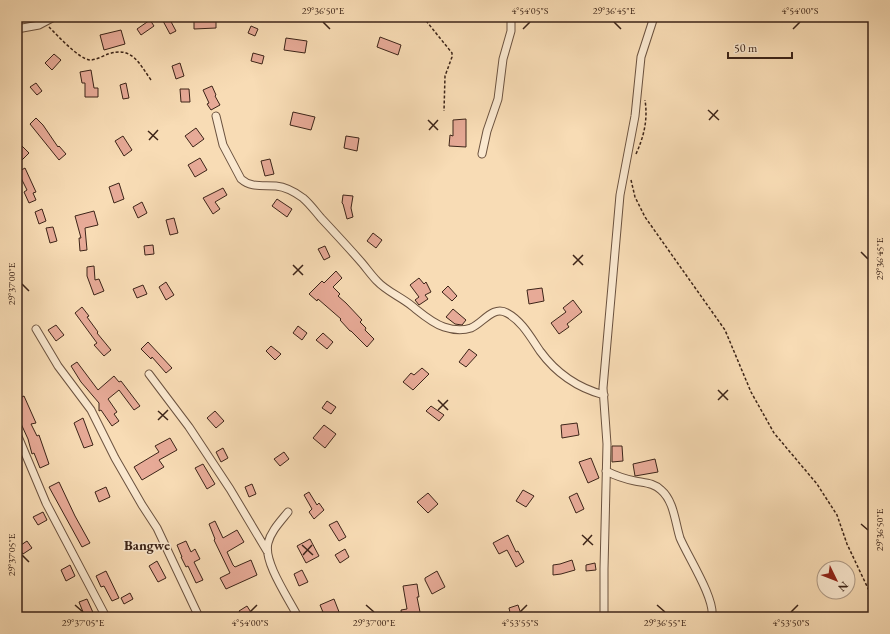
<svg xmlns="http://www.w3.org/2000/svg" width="890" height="634" font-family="'EB Garamond',serif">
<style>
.building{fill:#e7aa97;stroke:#3c2418}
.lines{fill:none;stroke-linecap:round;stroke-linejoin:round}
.street-casing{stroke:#6b523f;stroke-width:9}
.path{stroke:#3c2418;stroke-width:1.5;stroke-dasharray:3 2;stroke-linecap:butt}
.street{stroke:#fae8cf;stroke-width:7}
.ticks{fill:none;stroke:#3c2418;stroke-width:1.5}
.labels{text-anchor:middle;stroke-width:3;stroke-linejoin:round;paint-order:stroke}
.neighbourhood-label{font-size:14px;font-weight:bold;fill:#3c2418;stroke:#fae8cf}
.neatline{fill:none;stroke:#3c2418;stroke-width:1.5}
.ticks-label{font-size:10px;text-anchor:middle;fill:#3c2418}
</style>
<rect width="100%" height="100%" fill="#f8dcb5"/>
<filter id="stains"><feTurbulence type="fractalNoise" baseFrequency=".005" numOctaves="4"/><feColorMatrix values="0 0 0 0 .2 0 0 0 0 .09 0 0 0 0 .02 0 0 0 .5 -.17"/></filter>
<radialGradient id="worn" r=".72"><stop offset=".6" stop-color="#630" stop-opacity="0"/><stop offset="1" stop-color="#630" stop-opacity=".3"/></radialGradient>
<path class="building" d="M194 17H206V20L216 19V28L194 29Z
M169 18 176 31 170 34 163 21Z
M150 20 154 26 141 35 137 29Z
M251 26 258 29 255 36 248 33Z
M121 30 125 44 104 50 100 35Z
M380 37 401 45 398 55 377 47Z
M286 38 307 41 305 53 284 50Z
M253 53 264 56 262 64 251 61Z
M54 54 61 60 52 70 45 63Z
M180 63 184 76 176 79 172 66Z
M91 70 94 88H98V97H85V83H82L80 72Z
M36 83 42 91 37 95 30 87Z
M126 83 129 98 123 99 120 85Z
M212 86 216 95 215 96 220 105 211 110 207 104 209 103 203 90Z
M180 89H189L190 102H181Z
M293 112 315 117 311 130 290 125Z
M36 118 43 125 58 147 59 146 66 154 59 160 30 124Z
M466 119V147L449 146 450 135 453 136V120Z
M196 128 204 139 193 147 185 136Z
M123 136 132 150 124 156 115 141Z
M346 136 359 138 357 151 344 148Z
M17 141 29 153 17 165Z
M200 158 207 170 195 177 188 165Z
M270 159 274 174 265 176 261 161Z
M25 168 36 192 33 193 36 200 29 203 24 192 27 190 18 172Z
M119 183 124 199 114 203 109 187Z
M223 188 227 195 215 202 220 209 213 214 203 198Z
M343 195 353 196 351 208 353 217 347 219 343 204 342 203Z
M277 199 292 209 287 217 272 206Z
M142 202 147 213 138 218 133 207Z
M42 209 46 221 39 224 35 212Z
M94 211 98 225 85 228 87 250 80 251 79 238H81L75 216Z
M174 218 178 233 170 235 166 220Z
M53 227 57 241 50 243 46 228Z
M373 233 382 240 376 248 367 241Z
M153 245 154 254 145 255 144 246Z
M325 246 330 257 324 260 318 249Z
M94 266 95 280 99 279 104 291 94 295 87 276V267Z
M336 271 342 278 333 287 340 294 338 296 346 303 362 320 360 322 366 328 365 330 374 339 367 347 351 331H350L340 320 341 319 318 299 317 301 309 294 322 281 324 283Z
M419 278 424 284 426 282 431 292 425 295 428 299 419 305 415 300 419 297 410 285Z
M166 282 174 295 166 300 159 287Z
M143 285 147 294 137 298 133 289Z
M448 286 457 296 452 301 442 292Z
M542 288 544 301 529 304 527 290Z
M573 300 582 312 567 324 569 327 559 334 551 323 566 312 563 308Z
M82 307 89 316 87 317 98 332 97 333 111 350 104 356 94 345 97 343 75 313Z
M453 309 466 320 462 325 455 324 446 317Z
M56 325 64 335 56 341 48 330Z
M298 326 307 333 302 340 293 333Z
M323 333 333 342 327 349 316 340Z
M148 342 172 368 166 373 152 357 151 359 141 349Z
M271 346 281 354 275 360 266 351Z
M469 349 477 355 466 367 459 362Z
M77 362 98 390 114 376 119 382 121 381 140 406 134 410 119 390 108 399 117 412 114 414 119 421 112 426 101 410 99 411V403L81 382 71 366Z
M422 368 429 374 413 390 403 382 411 373 414 375Z
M17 385 22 397 24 396 36 423 31 424 37 436 39 435 49 464 40 468 34 453 32 454 28 439 17 415Z
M327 401 336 407 331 414 322 408Z
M431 406 444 415 439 421 426 411Z
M215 411 224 421 216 428 207 418Z
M83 418 93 445 84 448 74 423Z
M577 423 579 435 562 438 561 425Z
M324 425 336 434 325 448 313 438Z
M170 438 177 450 159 460 164 467 142 480 134 467 159 452 155 446Z
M612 446H622L623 461 612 462Z
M223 448 228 458 221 462 216 452Z
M284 452 289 459 280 466 274 459Z
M591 458 599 478 588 483 579 462Z
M655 459 658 472 635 476 633 464Z
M203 464 215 484 207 489 195 468Z
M59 482 75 516 90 543 82 547 49 487Z
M252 484 256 494 249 497 245 487Z
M106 487 110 497 99 502 95 492Z
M523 490 534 496 526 507 516 501Z
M309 492 317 505 319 503 324 510 314 519 309 512 312 509 304 495Z
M428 493 438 504 428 513 417 502Z
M577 493 584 509 576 513 569 497Z
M43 512 47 520 38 525 33 517Z
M215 521 223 538 237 530 244 542 227 552 233 565 235 567 251 560 257 575 226 589 220 578 230 573 214 540 215 539 209 524Z
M337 521 346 537 339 541 329 525Z
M508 535 516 552 518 551 524 562 516 567 507 550 499 554 493 543Z
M310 539 319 556 306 563 297 546Z
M27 541 32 548 23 554 18 547Z
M186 541 191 552 195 549 200 559 194 562 203 580 196 583 188 566 186 567 181 557H182L177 545Z
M345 549 349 557 340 563 335 555Z
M572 560 575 570 561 574 553 575V565L560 564Z
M157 561 166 578 158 582 149 566Z
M595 563 596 570 586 571V565Z
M70 565 75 576 66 581 61 570Z
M302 570 308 582 299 586 294 574Z
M106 571 119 598 112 601 104 586 101 587 96 576Z
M437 571 445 587 432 594 425 580V578Z
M417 584 419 597H417L421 617H402L401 610 407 609 403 586Z
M130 593 133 599 124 604 121 598Z
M87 599 95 617H85L79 602Z
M334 599 341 617H325L320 605Z
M518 605 522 617H511L509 608Z
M247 606 254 617H242L239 611Z"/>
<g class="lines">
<g class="street-casing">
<path id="street" d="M17 29 39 25 54 17
M216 116 223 145 241 179C251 188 263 185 276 186 286 187 295 192 303 198 310 204 315 211 321 218 335 233 349 248 362 263 367 269 372 276 377 281 386 291 401 297 412 306 422 314 432 323 444 327 453 330 462 331 471 328 483 323 493 305 507 313 522 321 531 338 540 351 556 373 578 388 604 395
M482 154 487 131 498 99 503 59 511 31V20L509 17
M36 329 58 366 91 410 115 458 142 505 157 528 199 617
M149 374 189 427 230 489 267 551
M17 434 46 503 106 617
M606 471C616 476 625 479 635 481 645 483 654 483 661 490 674 501 675 522 680 538 688 557 715 598 712 617
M288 512C280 522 271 531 268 543 263 562 289 599 298 617
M604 617V569L607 444 603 388 620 195 635 116 641 57 654 17"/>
</g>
<path class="path" d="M423 17 452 53V57L445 76 444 111
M49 27C58 36 79 59 90 60 96 60 103 56 108 54 132 46 139 63 151 80
M636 154C644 136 648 120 645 100
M631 180 635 197 645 217 725 330 751 392 774 433 817 484 826 498 837 515 847 544 873 599"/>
<use href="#street" class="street"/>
</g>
<path class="ticks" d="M323 22 330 29M614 22 621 29M523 29 530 22M793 29 800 22M708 110 719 120M428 120 438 130M709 120 718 110M429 130 438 120M148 131 158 140M149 140 158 130M861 252 868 259M573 255 583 265M293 265 303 275M573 265 583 255M293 275 303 265M22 284 29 291M718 390 728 400M438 400 448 410M718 400 728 390M438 410 448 400M158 411 168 420M158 420 168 410M861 524 868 530M582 535 593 545M302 545 313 555M583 545 592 535M22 555 29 562M303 555 312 545M75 605 83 612M366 605 374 612M657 605 665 612M250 612 257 605M520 612 527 605M791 612 798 605"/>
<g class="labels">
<g class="neighbourhood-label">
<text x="147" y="550">Bangwe</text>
</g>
</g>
<rect width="890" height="634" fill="none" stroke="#f8dcb5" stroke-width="44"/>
<g transform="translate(836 580) rotate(133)"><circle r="19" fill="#fae8cf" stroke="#ae9a86"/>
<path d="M0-3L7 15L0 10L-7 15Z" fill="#8f2418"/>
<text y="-6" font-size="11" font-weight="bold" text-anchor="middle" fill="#3c2418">N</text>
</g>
<path d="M728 52v6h64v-6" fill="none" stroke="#3c2418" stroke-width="2"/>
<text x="734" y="52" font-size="12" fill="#3c2418" stroke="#fae8cf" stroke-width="3" paint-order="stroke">50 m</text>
<rect x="22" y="22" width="846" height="590" class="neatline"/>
<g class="ticks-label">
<text x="323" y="14">29°36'50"E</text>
<text x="530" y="14">4°54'05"S</text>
<text x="614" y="14">29°36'45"E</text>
<text x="800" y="14">4°54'00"S</text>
<text transform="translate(879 259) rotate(-90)" y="4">29°36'45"E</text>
<text transform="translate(11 284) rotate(-90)" y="4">29°37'00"E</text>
<text transform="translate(879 530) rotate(-90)" y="4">29°36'50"E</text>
<text transform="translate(11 555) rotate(-90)" y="4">29°37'05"E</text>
<text x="83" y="626">29°37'05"E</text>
<text x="250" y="626">4°54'00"S</text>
<text x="374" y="626">29°37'00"E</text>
<text x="520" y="626">4°53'55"S</text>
<text x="665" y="626">29°36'55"E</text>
<text x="791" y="626">4°53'50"S</text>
</g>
<rect width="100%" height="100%" filter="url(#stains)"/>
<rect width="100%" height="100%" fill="url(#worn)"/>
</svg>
